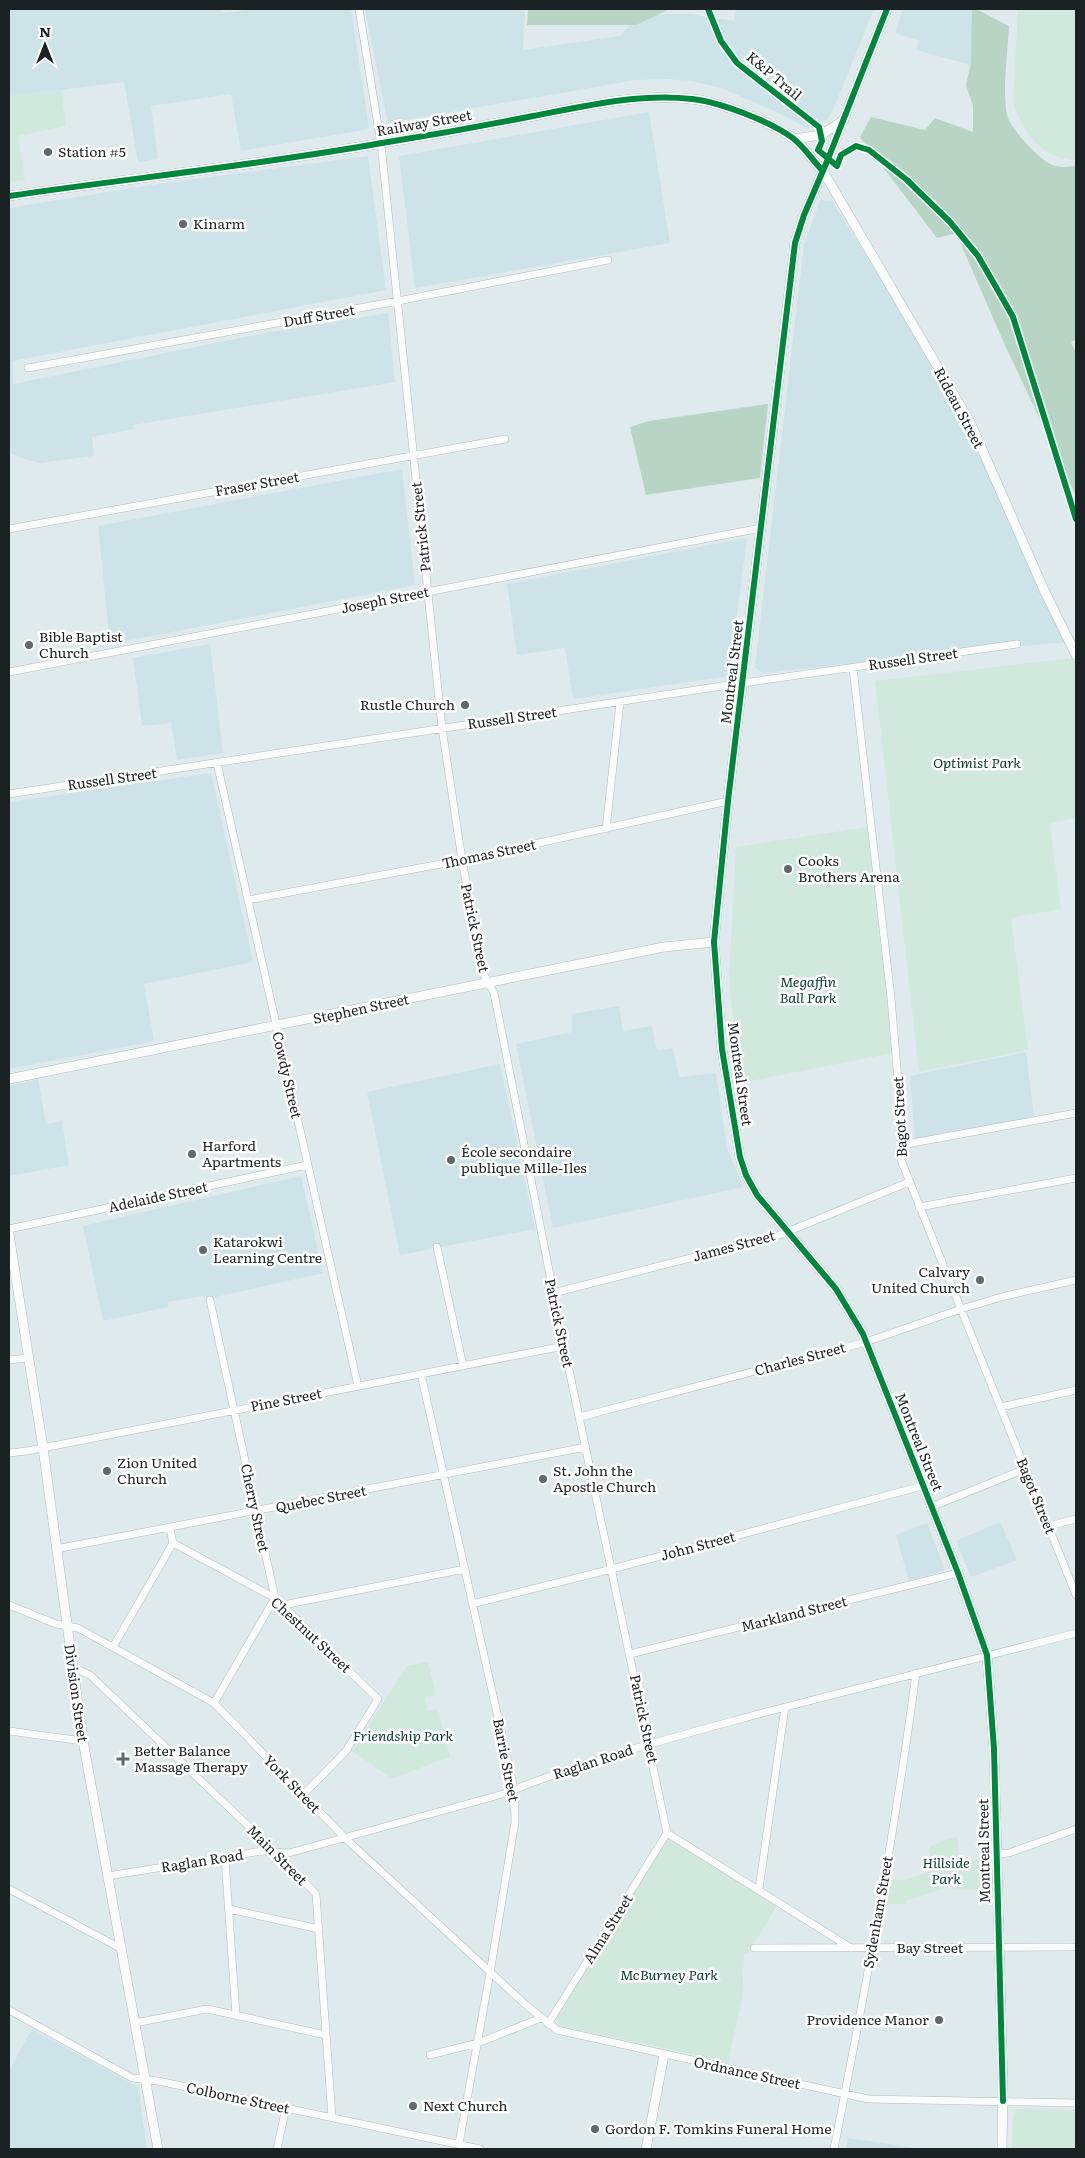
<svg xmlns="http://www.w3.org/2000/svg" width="1085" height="2158" font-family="Literata,serif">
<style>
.built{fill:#cde3e8}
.green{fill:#d1e8dd}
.forest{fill:#b7d4c5}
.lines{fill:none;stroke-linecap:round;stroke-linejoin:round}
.street-casing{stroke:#b2bbbd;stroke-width:8}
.secondary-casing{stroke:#b2bbbd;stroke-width:10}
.street{stroke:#fafcfc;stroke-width:7}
.secondary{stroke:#fafcfc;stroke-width:9}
.cycleway-casing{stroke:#fff;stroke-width:9}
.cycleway{stroke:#00873e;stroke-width:6}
.poi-dot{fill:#5f686a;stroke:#fff;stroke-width:2}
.labels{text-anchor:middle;stroke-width:5;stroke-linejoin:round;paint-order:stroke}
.street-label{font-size:14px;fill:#1a2224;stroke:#fff}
.poi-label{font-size:14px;fill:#1a2224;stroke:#fff;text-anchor:start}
.park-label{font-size:14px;font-style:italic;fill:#0c4025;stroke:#fff}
</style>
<rect width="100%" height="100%" fill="#dfeaed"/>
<path class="built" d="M9 9H220L221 13 258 9H351L369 129 241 151 231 94 151 106 158 159 138 162 124 82 9 96Z
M365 9H525L523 50 620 36 639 15 690 14 734 21 736 9H874L833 110 826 120 808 129 785 116 722 88 691 81 667 79 636 80 388 123Z
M903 9H971L980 11 978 67 916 50 919 41 895 33Z
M649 112 670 243 415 288 399 156Z
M368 156 386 290 12 361 13 384 260 334 388 313 395 382 133 425V429L92 437 94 456 40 463 21 458 9 452V208L158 184Z
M820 200 832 201 918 338 975 444 1066 642 763 673 755 667 804 245Z
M402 469 415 585 110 644 98 526Z
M747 538 729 676 573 699 565 648 517 655 507 584Z
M210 644 223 753 177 760 171 723 142 726 133 658Z
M211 773 253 962 144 984 154 1041 9 1069V802Z
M619 1006 623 1031 652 1026 657 1050 673 1048 679 1077 716 1073 727 1149 744 1187 553 1228 516 1044 572 1032V1014Z
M1026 1052 1034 1117 915 1139 910 1076Z
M500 1064 535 1229 400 1255 367 1092Z
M38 1079 46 1124 62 1121 69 1165 9 1176V1086Z
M301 1176 323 1273 220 1296 206 1299 204 1296 168 1302V1307L103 1321 83 1226Z
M1000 1522 1017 1560 971 1577 956 1541Z
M927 1523 945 1570 909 1581 896 1535Z
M32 2029 138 2087 147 2149H9V2071Z
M848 2138 922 2149H846Z"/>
<path class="green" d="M1018 9H1076V160C1042 159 1023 133 1013 102Z
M61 90 66 126 18 136 25 180 9 182V96Z
M1073 658 1076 664V818L1050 823 1061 909 1011 918 1028 1050 919 1071 875 681Z
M867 827 893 1053 740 1083 729 979 736 847Z
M428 1662 436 1695 425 1697 428 1711 438 1709 450 1757C430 1763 411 1773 391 1778L352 1751 407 1666Z
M958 1836V1860L990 1859V1889L953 1890 952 1886 906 1901V1904H887L891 1880H905L930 1871V1846Z
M667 1841 676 1843 777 1906 748 1953H744L742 1999 728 2062 560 2026 557 2021V2015Z
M1017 2109 1076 2110V2149H1012L1013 2115Z"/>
<path class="forest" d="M528 9H670L636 25H527Z
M972 9 980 11 1009 26C1008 50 1002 91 1007 115 1010 128 1037 157 1050 164 1057 168 1068 167 1076 166V339L1071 342 1076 354V496L1004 343 956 233 937 238 860 137 871 117 925 130 935 118 973 132V106L966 85 971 63Z
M768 404 760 478 646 495 630 427 649 421Z"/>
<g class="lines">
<g class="street-casing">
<path id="street" d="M359 9 381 144 442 728 462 860 483 973 494 993 564 1346 667 1833
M28 368 398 301 608 260
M9 529 505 439
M853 668 891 998 902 1127 901 1160 1076 1595
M9 672 761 528
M217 763 358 1386
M9 794 729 685 1017 644
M606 829 620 702
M248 900 462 860 728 801
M901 1145 1076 1113
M919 1207 1076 1178
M9 1229 307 1165
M437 1247 463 1366
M553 1293 777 1236 909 1182
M210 1300 275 1598 214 1703
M9 1360 29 1358
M421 1374 514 1789 515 1822 490 1973 458 2149
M1001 1407 1076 1390
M580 1417 866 1342 961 1309 1005 1296 1076 1280
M9 1453 27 1451 564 1346
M931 1507 1025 1469
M1049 1526 1076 1519
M170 1529 173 1543 275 1598 378 1699 346 1751 303 1795
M56 1549 586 1447
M472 1604 612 1569 922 1486
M9 1605 56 1624 78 1628 214 1703 345 1838 526 2005 557 2030 868 2099 1076 2103
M283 1605 465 1569
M113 1647 173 1543
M630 1654 958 1573
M71 1667 90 1675 265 1842 316 1894 332 2117
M9 1731 83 1741
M667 1833 851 1948
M997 1854 1009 1853 1076 1829
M225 1858 236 2015
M108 1876 262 1851 289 1853 503 1794C577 1764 655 1742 733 1721 847 1690 962 1663 1076 1633
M9 1889 120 1948
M759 1889 785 1707
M229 1909 319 1929
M754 1948 1076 1947
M9 2010 132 2078 158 2081 480 2149
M135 2023 207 2009 326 2035
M548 2024 667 1833
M430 2055 478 2043 541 2018
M277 2149 286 2108
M834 2149C865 1991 895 1833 916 1673"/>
</g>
<g class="secondary-casing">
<path id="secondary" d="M887 9 828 159 804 215 795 243 728 801 714 942 722 1049 740 1157 746 1175 757 1195 836 1289 863 1334 958 1573 987 1655 994 1749 1003 2090 1002 2149
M794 139 821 135 844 120
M9 196C133 178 259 165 382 143 433 135 483 126 533 116 585 106 638 93 692 99 720 102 772 122 794 139 805 148 813 161 823 171L971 424 1044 590 1076 655
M9 1079 664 947 714 942
M9 1234 43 1448 83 1741 158 2149
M646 2149 664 2055"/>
</g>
<use href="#street" class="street"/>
<use href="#secondary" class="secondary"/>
<g class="cycleway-casing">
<path id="cycleway" d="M708 9 721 41 737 63 819 127 822 141 818 150 837 166 841 155 856 146 869 150 907 180 950 222 978 256 996 287 1013 317 1076 519
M887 9 828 159 804 215 795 243 728 801 714 942 722 1049 740 1157 746 1175 757 1195 836 1289 863 1334 958 1573 987 1655 994 1749 1003 2101
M9 196C133 178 259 165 382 143 433 135 483 126 533 116 585 106 638 93 692 99 720 102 772 122 794 139 805 148 813 161 823 171"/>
</g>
<use href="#cycleway" class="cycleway"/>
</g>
<g class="poi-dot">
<circle cx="48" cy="152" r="5"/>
<circle cx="183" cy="224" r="5"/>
<circle cx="29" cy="645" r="5"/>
<circle cx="465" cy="705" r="5"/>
<circle cx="788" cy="869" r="5"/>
<circle cx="192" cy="1154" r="5"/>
<circle cx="451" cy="1160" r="5"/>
<circle cx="203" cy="1250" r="5"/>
<circle cx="980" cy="1280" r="5"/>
<circle cx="107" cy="1471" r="5"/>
<circle cx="543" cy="1479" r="5"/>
<path d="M120.5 1751.5h5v5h5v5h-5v5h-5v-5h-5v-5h5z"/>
<circle cx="939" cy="2020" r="5"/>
<circle cx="413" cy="2106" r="5"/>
<circle cx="595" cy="2129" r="5"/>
</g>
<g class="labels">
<g class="street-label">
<text transform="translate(774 76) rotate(40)" y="5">K&amp;P Trail</text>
<text transform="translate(424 123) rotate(-10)" y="5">Railway Street</text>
<text transform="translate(319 316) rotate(-10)" y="5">Duff Street</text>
<text transform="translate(959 408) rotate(62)" y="5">Rideau Street</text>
<text transform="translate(257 484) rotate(-10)" y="5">Fraser Street</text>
<text transform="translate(421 527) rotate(-96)" y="5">Patrick Street</text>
<text transform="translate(385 600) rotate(-11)" y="5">Joseph Street</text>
<text transform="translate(913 659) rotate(-8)" y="5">Russell Street</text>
<text transform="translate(732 672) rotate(-83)" y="5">Montreal Street</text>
<text transform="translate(512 718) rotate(-8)" y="5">Russell Street</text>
<text transform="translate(112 779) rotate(-8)" y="5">Russell Street</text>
<text transform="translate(489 854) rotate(-12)" y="5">Thomas Street</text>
<text transform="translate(475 928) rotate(78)" y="5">Patrick Street</text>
<text transform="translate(361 1009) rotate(-12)" y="5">Stephen Street</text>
<text transform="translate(740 1074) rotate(82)" y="5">Montreal Street</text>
<text transform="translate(287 1075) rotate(77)" y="5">Cowdy Street</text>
<text transform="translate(900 1117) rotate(-93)" y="5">Bagot Street</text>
<text transform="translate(158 1197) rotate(-12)" y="5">Adelaide Street</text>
<text transform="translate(734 1246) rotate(-15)" y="5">James Street</text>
<text transform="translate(559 1323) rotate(78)" y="5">Patrick Street</text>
<text transform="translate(800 1359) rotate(-15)" y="5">Charles Street</text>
<text transform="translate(286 1400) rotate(-11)" y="5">Pine Street</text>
<text transform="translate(919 1442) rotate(68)" y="5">Montreal Street</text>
<text transform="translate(1036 1496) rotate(68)" y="5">Bagot Street</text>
<text transform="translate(321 1499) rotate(-11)" y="5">Quebec Street</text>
<text transform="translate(255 1508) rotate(78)" y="5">Cherry Street</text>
<text transform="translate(698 1546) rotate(-15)" y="5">John Street</text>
<text transform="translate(794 1614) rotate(-14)" y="5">Markland Street</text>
<text transform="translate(311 1635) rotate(43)" y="5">Chestnut Street</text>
<text transform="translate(76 1693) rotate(82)" y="5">Division Street</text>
<text transform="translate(644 1719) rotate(78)" y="5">Patrick Street</text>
<text transform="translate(506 1760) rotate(79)" y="5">Barrie Street</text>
<text transform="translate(593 1762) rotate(-18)" y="5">Raglan Road</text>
<text transform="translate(292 1784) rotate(46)" y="5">York Street</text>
<text transform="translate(984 1851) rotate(-91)" y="5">Montreal Street</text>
<text transform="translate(277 1855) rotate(45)" y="5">Main Street</text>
<text transform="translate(202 1861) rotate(-9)" y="5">Raglan Road</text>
<text transform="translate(878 1912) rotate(-80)" y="5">Sydenham Street</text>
<text transform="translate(608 1929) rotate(-58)" y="5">Alma Street</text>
<text x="930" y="1953">Bay Street</text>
<text transform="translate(747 2073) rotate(12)" y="5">Ordnance Street</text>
<text transform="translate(238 2098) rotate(12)" y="5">Colborne Street</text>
</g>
<g class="poi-label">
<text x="58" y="157">Station #5</text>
<text x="193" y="229">Kinarm</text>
<text x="39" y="642">Bible Baptist<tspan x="39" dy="16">Church</tspan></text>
<text x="455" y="710" text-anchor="end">Rustle Church</text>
<text x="798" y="866">Cooks<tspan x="798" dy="16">Brothers Arena</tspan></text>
<text x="202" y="1151">Harford<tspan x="202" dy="16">Apartments</tspan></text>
<text x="461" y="1157">École secondaire<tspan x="461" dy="16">publique Mille-Iles</tspan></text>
<text x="213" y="1247">Katarokwi<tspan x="213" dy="16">Learning Centre</tspan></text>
<text x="970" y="1277" text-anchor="end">Calvary<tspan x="970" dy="16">United Church</tspan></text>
<text x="117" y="1468">Zion United<tspan x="117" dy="16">Church</tspan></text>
<text x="553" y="1476">St. John the<tspan x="553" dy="16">Apostle Church</tspan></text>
<text x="134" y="1756">Better Balance<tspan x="134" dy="16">Massage Therapy</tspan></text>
<text x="929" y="2025" text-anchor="end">Providence Manor</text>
<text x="423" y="2111">Next Church</text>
<text x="605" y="2134">Gordon F. Tomkins Funeral Home</text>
</g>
<g class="park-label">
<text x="977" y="768">Optimist Park</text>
<text x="808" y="987">Megaffin<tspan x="808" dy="16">Ball Park</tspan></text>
<text x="403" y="1741">Friendship Park</text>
<text x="946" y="1868">Hillside<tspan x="946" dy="16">Park</tspan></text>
<text x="669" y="1980">McBurney Park</text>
</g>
</g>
<rect width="1085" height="2158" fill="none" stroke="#1a2224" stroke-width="20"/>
<g transform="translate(45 45)" stroke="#ffffff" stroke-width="4" paint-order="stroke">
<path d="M0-4L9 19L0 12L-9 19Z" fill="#1a2224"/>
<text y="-8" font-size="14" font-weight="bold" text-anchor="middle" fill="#1a2224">N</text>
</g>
</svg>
